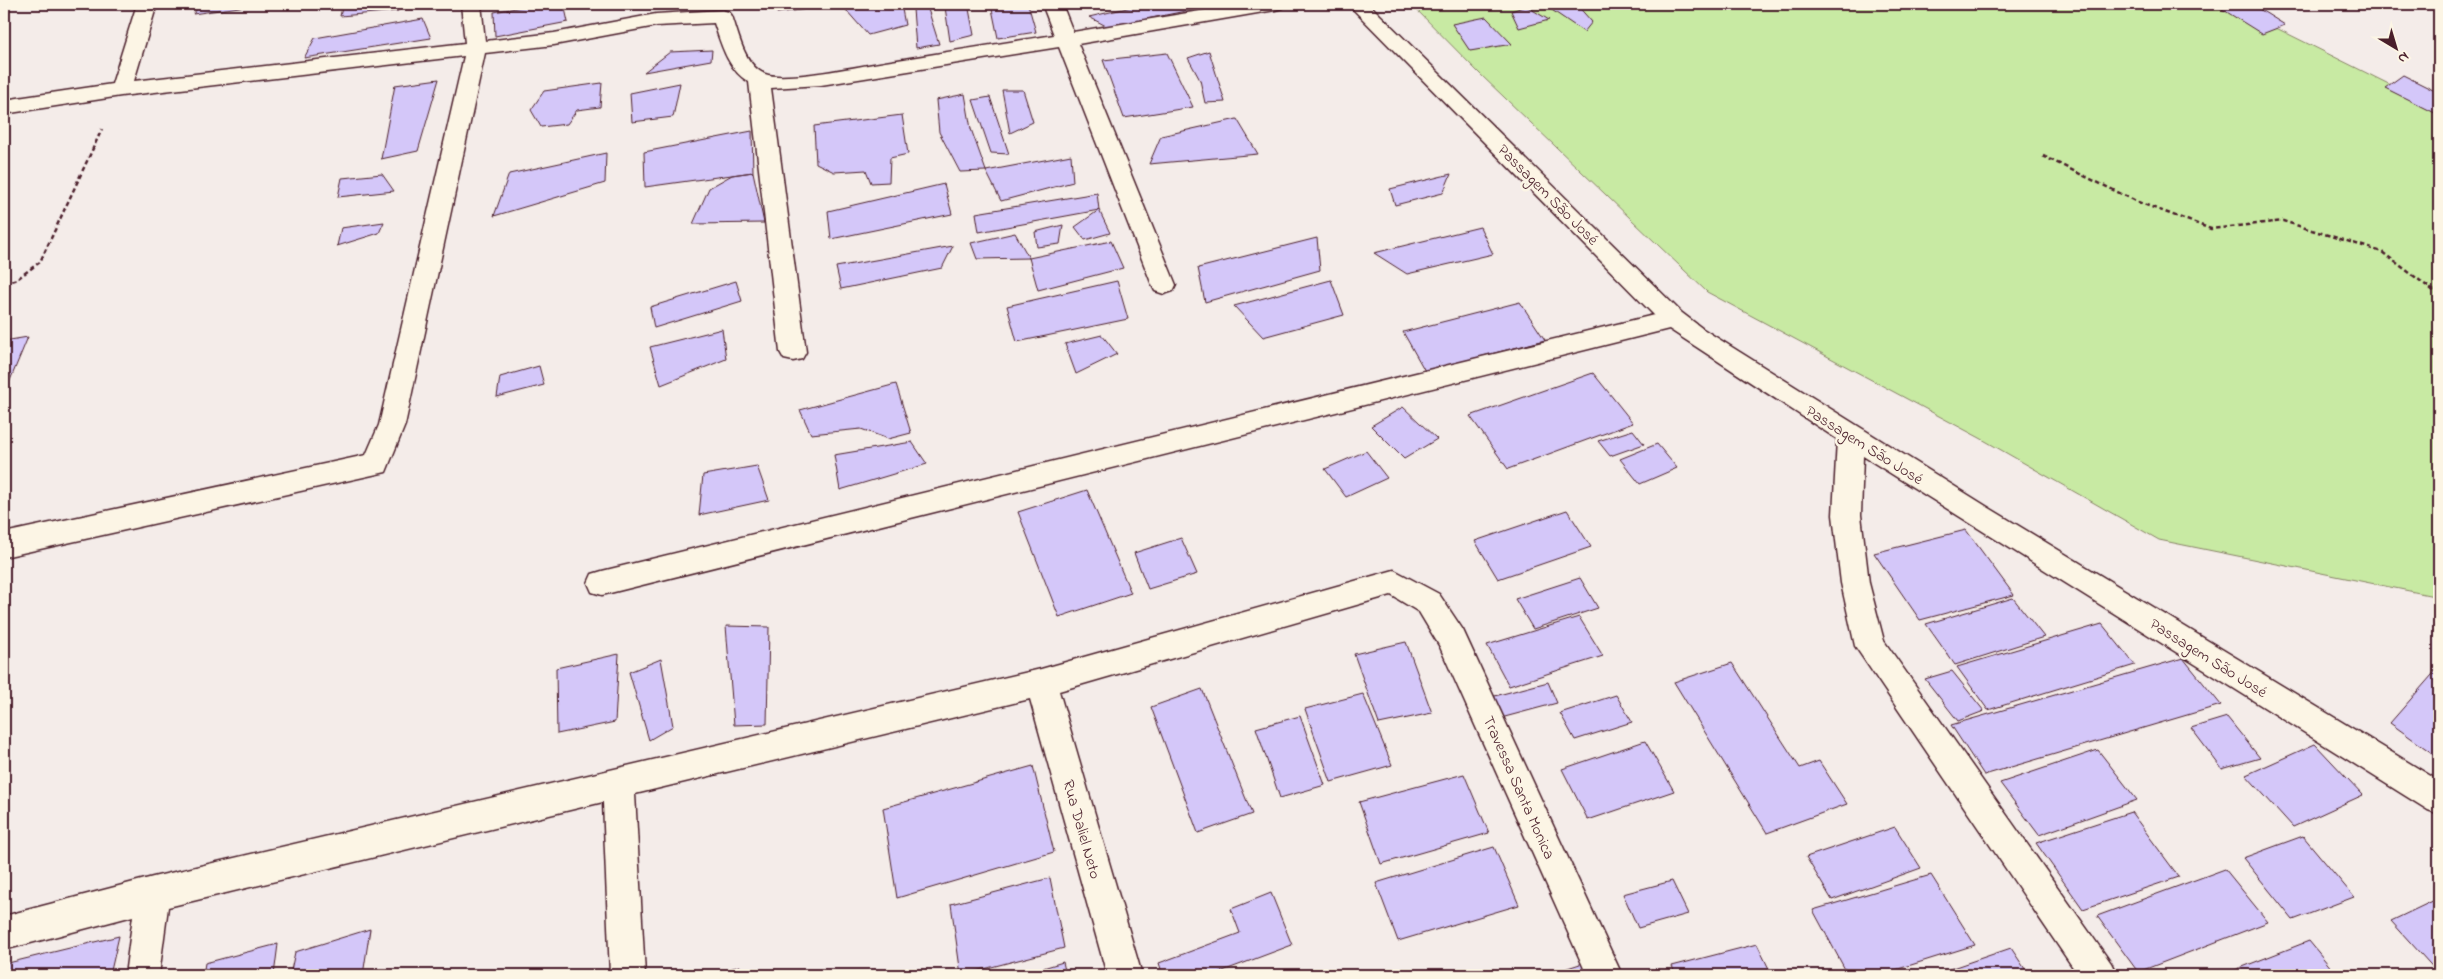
<svg xmlns="http://www.w3.org/2000/svg" width="2443" height="979" font-family="'Indie Flower',sans-serif">
<style>
.green{fill:#c8eaa3;stroke:#898467}
.building{fill:#d4c7f9;stroke:#4a1f2b}
.lines{fill:none;stroke-linecap:round;stroke-linejoin:round}
.street-casing{stroke:#4a1f2b;stroke-width:3}
.path{stroke:#4a1f2b;stroke-width:2.5;stroke-dasharray:4.5 3;stroke-linecap:butt}
.street{fill:#fcf5e5;fill-rule:evenodd}
.labels{text-anchor:middle;stroke-width:5;stroke-linejoin:round;paint-order:stroke}
.street-label{font-size:16px;fill:#4a1f2b;stroke:#fcf5e5}
</style>
<rect width="100%" height="100%" fill="#f4ece9"/>
<filter id="ink" filterUnits="userSpaceOnUse"><feTurbulence type="fractalNoise" baseFrequency=".02" numOctaves="2"/><feDisplacementMap in="SourceGraphic" scale="10" xChannelSelector="R" yChannelSelector="G"/><feConvolveMatrix kernelMatrix="1 2 1 2 8 2 1 2 1" color-interpolation-filters="sRGB"/></filter>
<g filter="url(#ink)">
<path class="green" d="M1411 4H2228L2439 109V597L2159 540 1980 438 1707 292 1480 74Z"/>
<path class="building" d="M201 4H259L193 14Z
M343 4H404L398 11 340 16Z
M538 4H564L568 22 495 36 494 12Z
M775 4H817L816 8 777 13Z
M889 4H901L905 25 868 35 846 10Z
M951 4H968L974 35 950 41 945 7Z
M991 4H1028L1036 32 998 38Z
M1144 4H1192L1195 9 1108 27 1089 17Z
M1210 4H1255L1218 11Z
M1543 4H1576L1592 22 1584 32Z
M2214 4H2251L2285 25 2262 34Z
M927 6 939 44 916 48 913 9Z
M1526 6 1549 20 1519 28 1511 11Z
M1486 17 1512 44 1470 51 1452 24Z
M423 19 431 38 304 58 315 38Z
M712 50 711 60 644 72 670 52Z
M1209 51 1225 102 1205 103 1200 80 1188 58Z
M1167 53 1193 107 1124 118 1103 60Z
M2403 75 2439 93V115L2385 88Z
M439 79 418 151 381 159 395 85Z
M602 83 600 107 577 110 567 124 541 127 531 110 544 91Z
M680 83 673 117 632 122 630 93Z
M1002 90H1023L1033 122 1010 133Z
M965 94 971 129 986 171 960 172 939 132 936 100Z
M990 97 1009 154 991 153 973 100Z
M902 115 908 154 890 158 889 182 871 183 866 170 834 172 816 163 814 126Z
M1237 119 1258 154 1149 164 1161 136Z
M752 131 753 172 645 187 644 152Z
M606 153 605 183 494 216 509 174Z
M1071 155 1073 182 1001 201 986 171Z
M753 172 764 223 693 224 709 188 732 175Z
M382 174 394 191 338 197 342 178Z
M1451 174 1443 193 1395 205 1390 189Z
M944 184 952 214 831 239 828 211Z
M1097 193 1099 210 979 232 976 213Z
M1099 210 1110 233 1085 240 1075 227Z
M384 222 379 233 337 246 341 228Z
M1063 225 1060 244 1037 247 1035 232Z
M1480 227 1493 254 1407 274 1374 253Z
M1015 233 1029 258 977 259 971 243Z
M1317 238 1320 270 1205 302 1198 268Z
M1111 241 1123 268 1038 290 1029 258Z
M953 246 942 268 841 289 836 267Z
M1331 280 1344 315 1263 337 1234 306Z
M736 281 742 301 654 328 650 307Z
M1117 281 1128 319 1017 342 1007 306Z
M1520 302 1545 340 1425 371 1403 332Z
M722 329 726 359 661 385 650 347Z
M1102 335 1117 354 1076 374 1065 344Z
M28 337 4 395V341Z
M539 366 544 385 497 397 500 377Z
M1593 373 1633 423 1508 469 1470 416Z
M896 384 911 433 888 439 861 429 811 434 800 410Z
M1403 407 1437 439 1404 459 1371 426Z
M1633 430 1644 444 1610 456 1598 441Z
M912 442 927 464 840 490 834 455Z
M1657 444 1677 468 1640 484 1620 459Z
M1366 451 1387 478 1346 497 1325 469Z
M757 466 769 500 699 515 703 475Z
M1087 490 1131 593 1059 617 1018 512Z
M1567 510 1591 547 1498 579 1475 541Z
M1966 530 2014 595 1920 620 1874 553Z
M1181 538 1197 574 1148 589 1134 553Z
M1580 578 1598 608 1533 629 1515 599Z
M2013 598 2044 637 1955 665 1926 624Z
M1579 617 1603 656 1509 686 1487 645Z
M2102 624 2135 665 1988 710 1957 667Z
M726 626 769 627 767 724 734 725Z
M1406 642 1432 713 1379 724 1354 654Z
M619 654 615 722 557 734 556 668Z
M2183 658 2221 705 1984 775 1951 725Z
M661 659 673 726 649 740 629 672Z
M1732 663 1800 768 1819 761 1847 804 1767 833 1674 682Z
M2439 667V758L2390 723Z
M1952 671 1984 711 1958 721 1925 679Z
M1548 682 1557 703 1501 718 1491 697Z
M1202 689 1252 814 1198 833 1151 707Z
M1363 694 1392 765 1331 782 1305 709Z
M1616 695 1632 722 1575 740 1560 713Z
M1300 716 1325 785 1280 798 1256 728Z
M2227 717 2260 758 2222 769 2191 728Z
M1645 741 1674 791 1588 820 1562 769Z
M2315 744 2363 795 2293 827 2246 775Z
M2098 750 2137 800 2039 835 2000 783Z
M1033 766 1054 852 897 898 883 808Z
M1464 774 1489 833 1381 864 1359 802Z
M2131 812 2179 877 2083 909 2036 843Z
M1895 827 1921 868 1832 900 1806 857Z
M2303 836 2354 897 2293 920 2243 858Z
M1494 847 1519 905 1398 941 1376 883Z
M2225 869 2268 922 2138 972 2097 916Z
M1931 875 1975 945 1879 975H1848L1813 910Z
M1050 878 1064 948 961 975 951 904Z
M1672 881 1688 914 1638 928 1623 894Z
M1271 893 1292 945 1212 975H1163L1159 963 1240 933 1231 909Z
M2439 898V974L2391 921Z
M370 929 363 975H290L295 952Z
M119 936 110 975H4V964Z
M2309 941 2337 975H2222Z
M278 944 274 975H203L205 963Z
M1757 944 1772 975H1676L1672 966Z
M2011 948 2029 975H1932Z
M1063 962 1066 975H1020Z
M1583 963 1588 975H1546Z
M740 966V975H707Z"/>
<g class="lines">
<g class="street-casing">
<path id="street" d="M137 4H157L134 81 465 43 461 4H481L485 41 554 33 656 14 722 10 729 12 732 16C739 35 744 65 765 74 785 82 861 66 885 62 942 53 998 44 1054 35L1042 4H1062L1073 32 1242 4H1285L1282 8 1275 10 1078 44 1176 285 1173 291 1164 294 1155 291 1152 285 1059 47 821 85 771 88 806 352 802 359 793 361 784 359 780 352 749 82C728 70 721 44 714 23L656 26 554 45 485 53 405 425 386 472 4 557V533L366 455 379 425 464 56 121 96 4 114V100L112 84Z
M1348 4H1369L1682 313 1703 329 1986 506 2439 781V814L2428 810 1863 456 1861 515 1869 583 1884 641 2111 963 2117 975H2078L1855 646 1841 583 1833 515 1837 439 1669 329 602 595 592 592 588 583 592 574 602 571 1654 315Z
M1394 570 1439 594 1463 630 1622 975H1587L1440 647 1419 612 1391 595 1059 691 1142 975H1107L1030 699 635 794 645 975H610L603 802 168 907 159 975H125L133 916 4 950V916L153 877 1041 669Z"/>
</g>
<path class="path" d="M2043 156 2138 202 2211 229 2283 221 2382 252 2439 295
M4 283 17 279 40 262 102 129"/>
<use href="#street" class="street"/>
</g>
</g>
<g class="labels">
<g class="street-label">
<text transform="translate(1549 194) rotate(45)" y="6">Passagem São José</text>
<text transform="translate(1865 444) rotate(32)" y="6">Passagem São José</text>
<text transform="translate(2209 657) rotate(32)" y="6">Passagem São José</text>
<text transform="translate(1520 787) rotate(66)" y="6">Travessa Santa Monica</text>
<text transform="translate(1083 829) rotate(74)" y="6">Rua Daliel Neto</text>
</g>
</g>
<rect width="2443" height="979" fill="none" stroke="#fcf5e5" stroke-width="20"/>
<rect x="10" y="10" width="2423" height="959" fill="none" stroke="#4a1f2b" stroke-width="2" filter="url(#ink)"/>
<g transform="translate(2396 48) rotate(142)" stroke="#fcf5e5" stroke-width="4" paint-order="stroke">
<path d="M0-4L9 19L0 12L-9 19Z" fill="#4a1f2b"/>
<text y="-8" font-size="14" font-weight="bold" text-anchor="middle" fill="#4a1f2b">N</text>
</g>
</svg>
